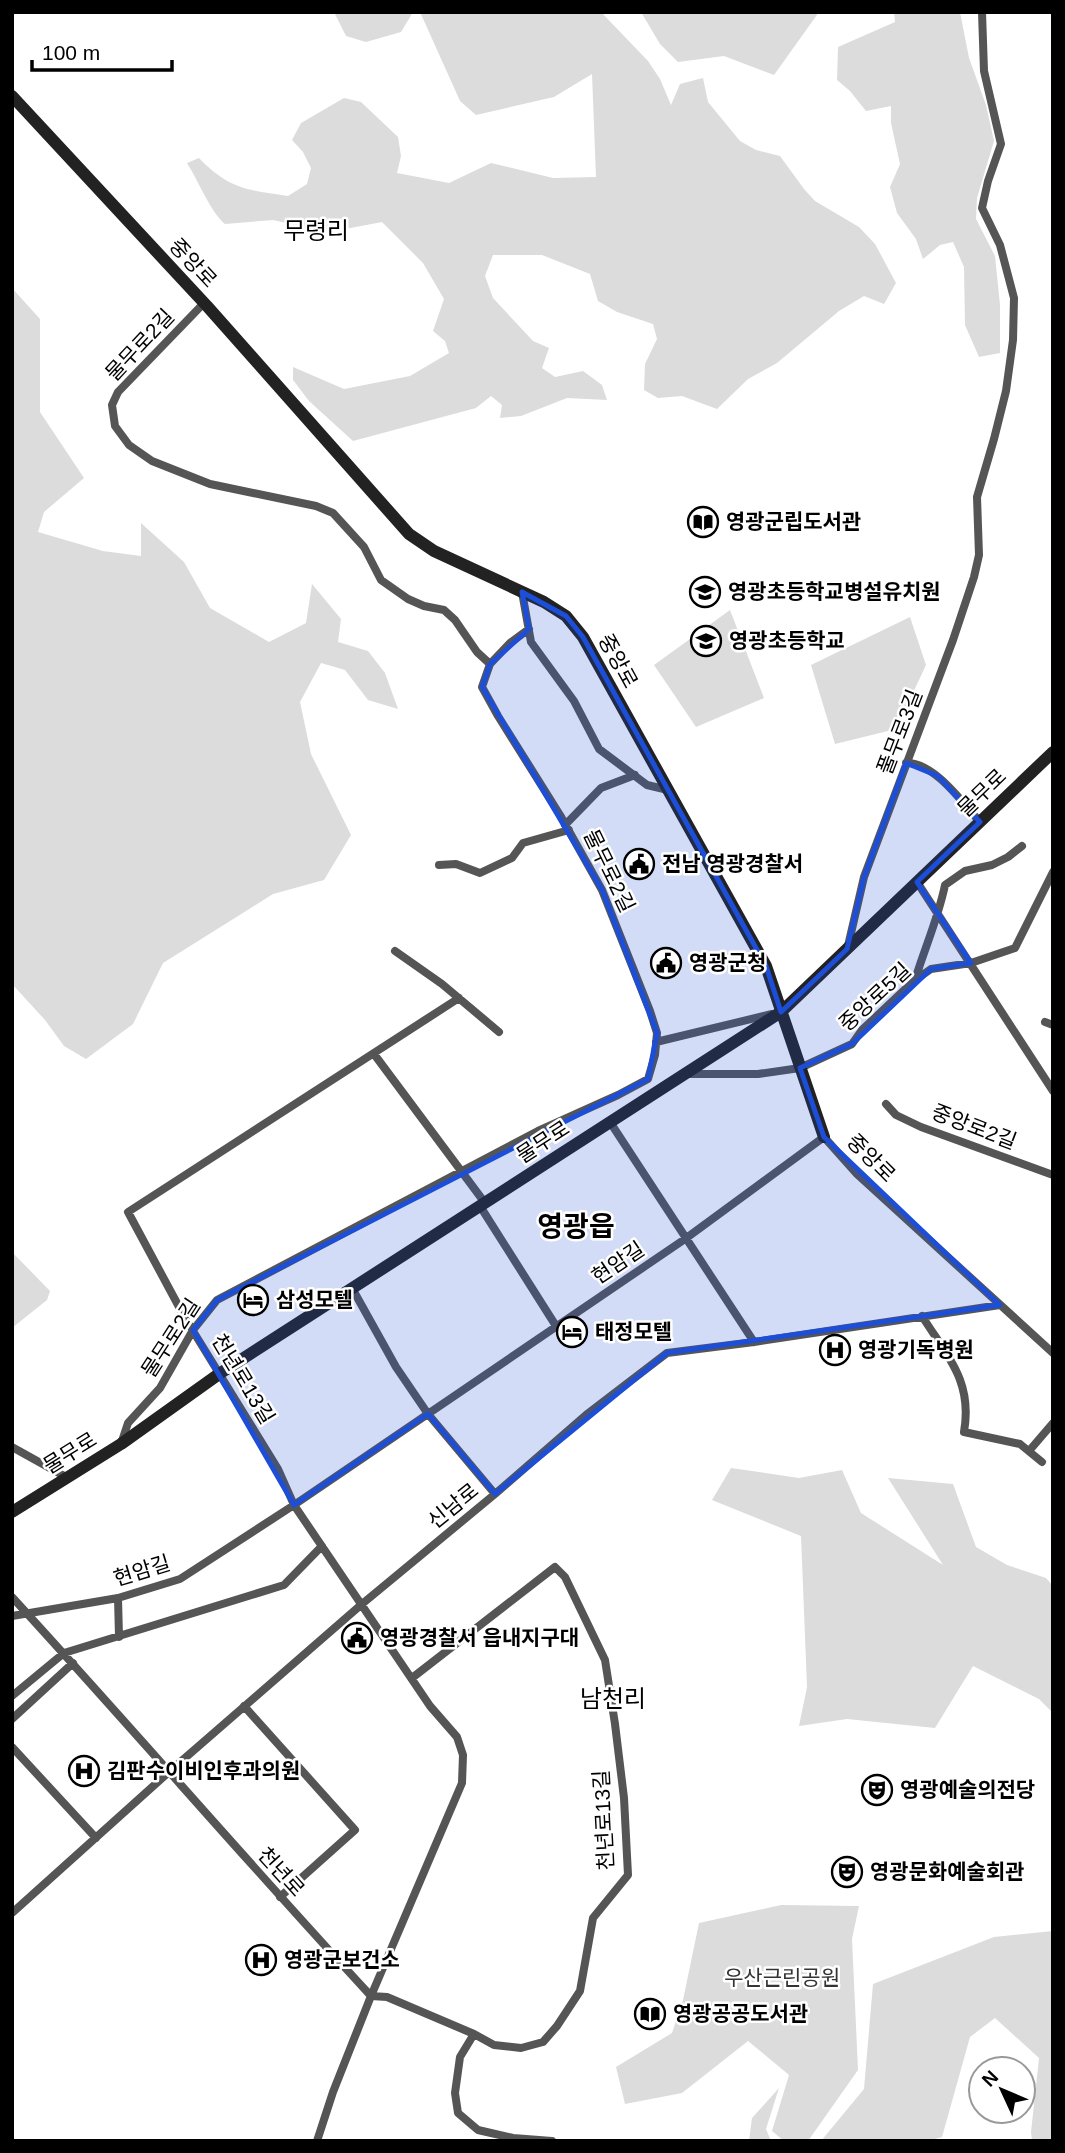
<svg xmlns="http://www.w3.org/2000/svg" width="1065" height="2153" font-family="Arial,'Noto Sans KR',sans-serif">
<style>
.green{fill:#dcdcdc}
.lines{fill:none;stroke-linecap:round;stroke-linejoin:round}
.street{stroke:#555;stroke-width:8}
.secondary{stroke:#222;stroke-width:12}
.marked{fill:#1d4ed8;fill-opacity:0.2;stroke:#1d4ed8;stroke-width:5;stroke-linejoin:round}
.labels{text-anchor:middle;stroke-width:5;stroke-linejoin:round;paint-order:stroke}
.street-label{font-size:21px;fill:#000;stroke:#fff}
.poi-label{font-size:21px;font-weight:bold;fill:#000;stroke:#fff;text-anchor:start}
.park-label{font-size:21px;fill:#333;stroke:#fff}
.quarter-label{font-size:24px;fill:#000;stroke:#fff}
.district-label{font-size:28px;font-weight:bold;fill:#000;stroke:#fff}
</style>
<rect width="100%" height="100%" fill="#fff"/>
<path class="green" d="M334 12H413L401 32 366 42 346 36Z
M420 12H601L648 61 660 79 671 105 680 84 703 78 708 102 740 141 756 150 780 156 804 189 815 201 859 227 875 244 896 283 884 304 864 296 839 311 777 363 748 379 717 409 682 396 658 398 644 390 645 364 657 339 653 324 617 312 598 301 590 274 542 255H493L485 276 493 298 533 341 549 348 542 368 555 377 583 371 602 385 607 400 567 398 521 416 500 418 502 405 491 396 476 408 353 441 309 401 293 380V367L344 389 410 376 449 353 445 341 433 331 444 299 423 263 382 222 340 230 309 228 273 220 225 224C210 211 199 182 187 163L199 158C229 189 247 190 288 196L307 184 311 168 303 152 292 140 301 123 344 98 361 102 398 137 401 156 397 173 449 183 491 163 553 178 596 177 592 74 554 97 476 115 460 101Z
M641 12H819L774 75 724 56 678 62 660 44Z
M894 12H960L969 58 986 105 994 141 977 198 976 219 995 256 1000 305V353L979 357 965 325 964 267 953 242 940 245 923 259 916 239 897 213 890 187 900 164 891 123V106L866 111 850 91 837 80 838 47 895 22Z
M12 288 40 319V412L84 478 44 512 38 532 103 551 141 556V523L184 562 210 608 269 642 306 623 312 584 341 619 338 642 368 651 385 673 398 709 368 700 345 670 321 663 300 702 311 754 351 835 324 880 273 894 163 963 133 1024 86 1059 64 1046 45 1020 12 984Z
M730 610 764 698 696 727 654 665Z
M910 617 926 665 896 729 835 744 811 665Z
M12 1252 50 1291 47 1300 12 1328Z
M731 1468 799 1478 842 1470 861 1513 943 1565 888 1478 953 1484 976 1547 1007 1565 1046 1578 1053 1586V1713L1039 1699 973 1666 935 1728 847 1719 799 1726 807 1687 801 1536 712 1500Z
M781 1905 859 1906 852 1939 858 2070 808 2141H784L772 2131 789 2075 748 2041 682 2093 625 2104 616 2067 672 2033 683 2000 699 1923Z
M1053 1931V2141H1032L1031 2132 1039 2058 995 2018 970 2037 942 2137 927 2141H821L864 2089 873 1984 994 1937Z
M779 2088 766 2129 771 2141H749L752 2118Z"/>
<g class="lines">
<path class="street" d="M522 592 531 642 574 701 599 749 647 785 668 790
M490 664 510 643 529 629
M906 763C934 762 962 802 980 822
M565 825 601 788 635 775
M439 865 456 864 480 873 512 858 523 843 569 830
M917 882 1053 1091
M848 946 864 877 953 640 974 577 979 555 977 497 994 439 1006 391 1013 340 1014 298 1000 245 982 208 988 181 1001 144 984 71 982 12
M395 951 442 984 499 1032
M915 980C925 947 938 919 945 885L965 871 992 865 1008 857 1022 846
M1045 1022 1053 1025
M656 1042 772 1014
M374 1054 485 1203
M688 1074H758L800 1068 852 1044 862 1030 915 980 931 969 971 963 1015 948 1053 872
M886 1104 896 1115 921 1127 1053 1175
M610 1122 754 1342
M480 1206 556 1326
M352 1288 396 1367 428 1414 495 1494
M922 1316C947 1356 973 1381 964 1432L1020 1444 1042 1462
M122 1441 128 1423 160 1388 193 1330 217 1300 538 1131 618 1095 648 1079 655 1055 657 1033 650 1011 602 890 560 815 498 716 482 687 490 664 477 652 455 620 444 610 424 606 408 599 381 580 364 547 333 513 316 506 210 484 152 461 129 445 115 426 112 405 118 392 204 303
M12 1447 66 1477
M1029 1451 1053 1423
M12 1597C133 1729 250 1865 371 1996L333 2092 317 2141
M118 1598 119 1637
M12 1616 118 1598 180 1579 294 1505 685 1239 824 1137 857 1174 1053 1353
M412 1678 555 1567 565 1577 605 1660 615 1724 624 1798 628 1875 593 1918 580 1991 557 2026 543 2042 521 2048 494 2045 474 2034 387 1997 371 1996 462 1783 463 1755 457 1737 430 1706 294 1505 278 1469 185 1318 128 1212 459 998
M12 1696 64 1653 284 1585 322 1546
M244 1706 355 1830 280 1897
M12 1719 73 1663
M12 1747 96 1838
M12 1913 170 1771 362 1604 495 1494 586 1415 667 1353 754 1342 1000 1305
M474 2034 460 2057 455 2093 458 2113 478 2130 513 2138 552 2141"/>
<path class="secondary" d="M12 96 207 306 409 534 434 551 544 602 566 616 583 637 766 966 824 1137
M12 1512 121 1444 219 1374 781 1012 1053 752"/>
</g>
<path class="marked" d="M522 592 566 616 583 637 766 966 781 1012 847 949 864 877 906 763 938 776 980 822 917 882 971 963 931 969 852 1044 800 1068 824 1137 1000 1305 667 1353 495 1494 428 1414 294 1505 193 1330 217 1300 648 1079 657 1033 602 890 482 687 490 664 529 629Z"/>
<defs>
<g id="library-ring" transform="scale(1.575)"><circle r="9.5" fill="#fff" stroke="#000" stroke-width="1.5"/><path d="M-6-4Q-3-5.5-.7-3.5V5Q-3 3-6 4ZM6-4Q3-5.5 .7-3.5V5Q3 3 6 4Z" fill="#000"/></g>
<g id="school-ring" transform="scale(1.575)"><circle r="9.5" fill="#fff" stroke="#000" stroke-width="1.5"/><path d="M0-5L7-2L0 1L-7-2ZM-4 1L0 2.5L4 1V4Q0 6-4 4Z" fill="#000"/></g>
<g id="civic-ring" transform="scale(1.575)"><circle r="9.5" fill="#fff" stroke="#000" stroke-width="1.5"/><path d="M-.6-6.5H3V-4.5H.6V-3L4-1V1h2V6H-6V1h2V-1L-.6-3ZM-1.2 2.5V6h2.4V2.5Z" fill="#000"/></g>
<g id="hotel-ring" transform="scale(1.575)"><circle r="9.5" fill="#fff" stroke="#000" stroke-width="1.5"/><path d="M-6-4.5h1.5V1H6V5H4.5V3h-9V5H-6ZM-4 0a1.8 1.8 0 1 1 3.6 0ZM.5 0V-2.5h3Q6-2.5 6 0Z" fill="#000"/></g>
<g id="hospital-ring" transform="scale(1.575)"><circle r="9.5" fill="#fff" stroke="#000" stroke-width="1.5"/><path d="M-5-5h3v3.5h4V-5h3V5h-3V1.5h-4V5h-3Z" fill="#000"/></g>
<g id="theatre-ring" transform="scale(1.575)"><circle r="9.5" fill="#fff" stroke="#000" stroke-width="1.5"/><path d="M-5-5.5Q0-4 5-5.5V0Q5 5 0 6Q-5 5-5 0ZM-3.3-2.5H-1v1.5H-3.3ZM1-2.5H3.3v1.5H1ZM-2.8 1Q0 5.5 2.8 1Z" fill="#000"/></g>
</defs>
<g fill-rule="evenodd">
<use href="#library-ring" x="703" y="522"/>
<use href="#school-ring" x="705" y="592"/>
<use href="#school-ring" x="706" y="641"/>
<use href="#civic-ring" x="639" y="864"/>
<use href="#civic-ring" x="666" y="963"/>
<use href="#hotel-ring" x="253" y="1300"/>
<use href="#hotel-ring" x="572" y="1332"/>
<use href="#hospital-ring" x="835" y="1350"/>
<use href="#civic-ring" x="357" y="1638"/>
<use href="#hospital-ring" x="84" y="1771"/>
<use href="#theatre-ring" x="877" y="1790"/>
<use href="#theatre-ring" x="847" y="1872"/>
<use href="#hospital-ring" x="261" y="1960"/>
<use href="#library-ring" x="650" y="2014"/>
</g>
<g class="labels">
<g class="street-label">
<text transform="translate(193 263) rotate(47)" y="7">중앙로</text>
<text transform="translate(140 345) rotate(-47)" y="7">물무로2길</text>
<text transform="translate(618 661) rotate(61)" y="7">중앙로</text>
<text transform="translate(900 732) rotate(-69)" y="7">풀무로3길</text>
<text transform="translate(982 793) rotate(-44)" y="7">물무로</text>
<text transform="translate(609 871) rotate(64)" y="7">물무로2길</text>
<text transform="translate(875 997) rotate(-43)" y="7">중앙로5길</text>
<text transform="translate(974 1127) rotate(21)" y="7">중앙로2길</text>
<text transform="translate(543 1142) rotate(-33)" y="7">물무로</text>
<text transform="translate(871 1158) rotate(45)" y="7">중앙로</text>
<text transform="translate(618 1263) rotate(-34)" y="7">현암길</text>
<text transform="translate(171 1338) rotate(-57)" y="7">물무로2길</text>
<text transform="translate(243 1379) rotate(59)" y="7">천년로13길</text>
<text transform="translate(70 1453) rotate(-32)" y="7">물무로</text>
<text transform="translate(453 1506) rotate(-39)" y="7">신남로</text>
<text transform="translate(142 1571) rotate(-17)" y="7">현암길</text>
<text transform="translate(604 1820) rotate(-93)" y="7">천년로13길</text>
<text transform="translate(281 1872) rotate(48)" y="7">천년로</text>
</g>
<g class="poi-label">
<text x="726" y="529">영광군립도서관</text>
<text x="728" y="599">영광초등학교병설유치원</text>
<text x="729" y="648">영광초등학교</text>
<text x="662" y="871">전남 영광경찰서</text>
<text x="689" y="970">영광군청</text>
<text x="276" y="1307">삼성모텔</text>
<text x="595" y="1339">태정모텔</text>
<text x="858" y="1357">영광기독병원</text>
<text x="380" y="1645">영광경찰서 읍내지구대</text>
<text x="107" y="1778">김판수이비인후과의원</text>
<text x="900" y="1797">영광예술의전당</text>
<text x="870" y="1879">영광문화예술회관</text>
<text x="284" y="1967">영광군보건소</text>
<text x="673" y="2021">영광공공도서관</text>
</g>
<g class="park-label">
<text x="782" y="1985">우산근린공원</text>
</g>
<g class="quarter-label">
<text x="316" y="239">무령리</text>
<text x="613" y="1707">남천리</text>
</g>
<g class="district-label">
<text x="576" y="1236">영광읍</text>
</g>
</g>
<rect width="1065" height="2153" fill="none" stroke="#000000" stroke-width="28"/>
<g transform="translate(1002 2090) rotate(314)"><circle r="33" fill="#ffffff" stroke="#999999" stroke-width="2"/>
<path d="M0-5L12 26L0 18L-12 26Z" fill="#000000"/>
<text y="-10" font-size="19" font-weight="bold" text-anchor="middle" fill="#000000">N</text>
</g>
<path d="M32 60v10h140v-10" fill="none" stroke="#000000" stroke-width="3.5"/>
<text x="42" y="60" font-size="21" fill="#000000" stroke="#ffffff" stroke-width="5" paint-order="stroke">100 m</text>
</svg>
